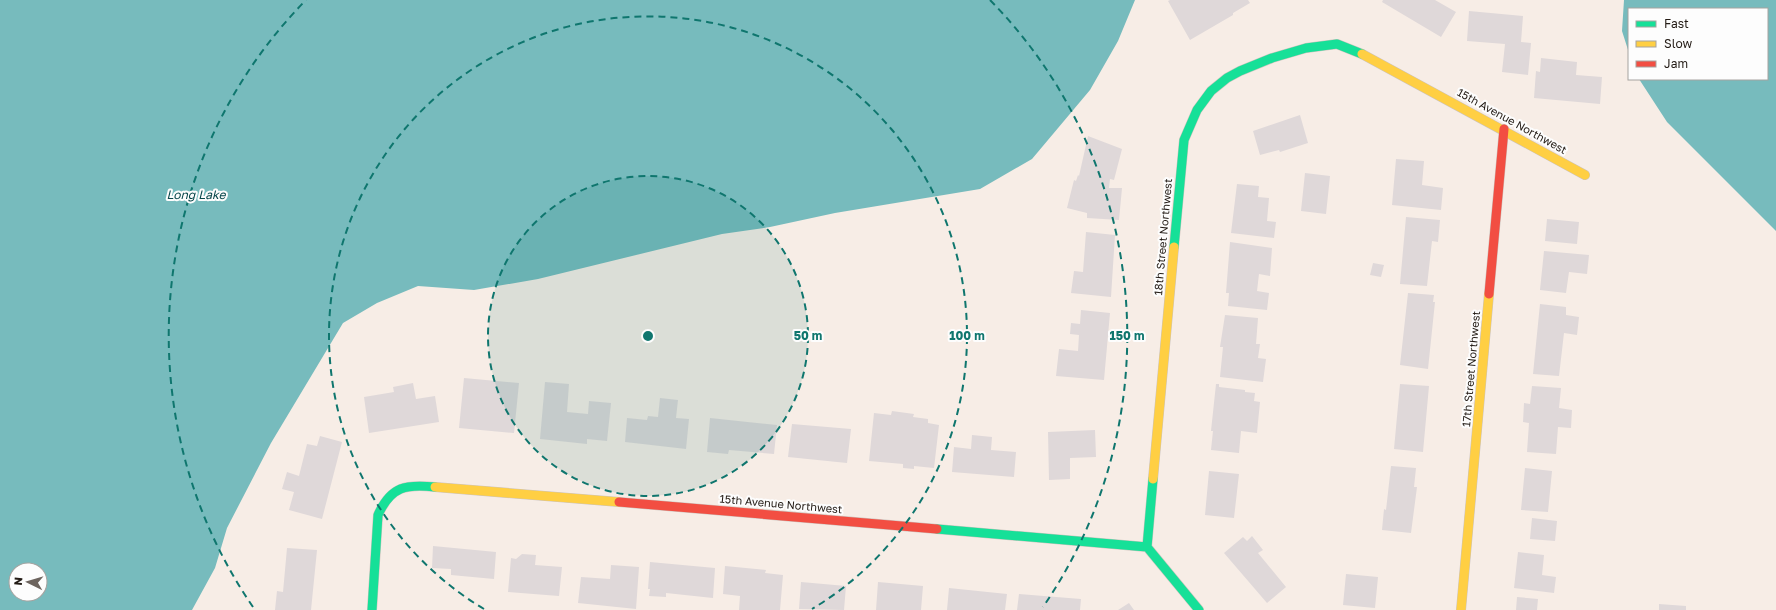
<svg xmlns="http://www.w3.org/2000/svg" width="1776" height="610" font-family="'Golos Text',sans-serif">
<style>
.water{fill:#77bbbd;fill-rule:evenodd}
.building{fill:#dfd8d9}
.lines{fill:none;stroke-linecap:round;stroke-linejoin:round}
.fast-casing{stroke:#ccc3bd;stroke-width:10}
.slow-casing{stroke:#ccc3bd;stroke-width:10}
.jam-casing{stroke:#ccc3bd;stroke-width:10}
.fast{stroke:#16e098;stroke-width:9}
.slow{stroke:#ffcf43;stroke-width:9}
.jam{stroke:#f24e42;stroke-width:9}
.ring{fill:none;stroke:#0f766e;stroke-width:2;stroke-dasharray:7 5}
.labels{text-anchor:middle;stroke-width:4;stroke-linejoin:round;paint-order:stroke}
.street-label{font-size:11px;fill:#231b15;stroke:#fdfdfd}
.water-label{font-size:12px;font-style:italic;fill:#07464a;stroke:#fdfdfd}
.centre{fill:#0f766e;stroke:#fdfdfd;stroke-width:2}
.ring-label{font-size:12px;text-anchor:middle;font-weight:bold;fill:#0f766e;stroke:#fdfdfd;stroke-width:4;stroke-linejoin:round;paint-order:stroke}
</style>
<rect width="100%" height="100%" fill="#f7ede6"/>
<path class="water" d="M0 0H1135L1118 41 1090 90 1032 159 980 189 835 213 770 227 722 234 538 279 474 290 418 286 377 303 343 323 271 443 227 528 215 568 192 610H0ZM16 570H40V594H16Z
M1624 0H1776V231L1667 122 1639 79H1767V9H1629V53L1622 31Z"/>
<path class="building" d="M1170 0H1248L1250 3 1233 13V15L1190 40 1168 1Z
M1383 0H1435L1456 12 1441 37 1382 2Z
M1469 11 1523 16 1521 42 1531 43 1528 75 1502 72 1505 44 1467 41Z
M1541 58 1577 62 1576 75 1602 77 1600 104 1534 98 1536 71 1540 72Z
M1300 115 1308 143 1280 152 1279 150 1260 155 1253 131Z
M1088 136 1122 149 1114 180 1110 179 1109 188H1122L1119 220 1087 218V213L1067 208 1074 180 1076 181 1078 175 1079 176Z
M1396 159 1424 161 1422 185 1443 188 1441 210 1392 205Z
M1305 173 1330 176 1326 214 1301 211Z
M1237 184 1259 186 1258 197 1269 198 1267 221 1276 222 1274 238 1231 233Z
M1406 217 1440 220 1438 242 1432 241 1427 286 1400 284Z
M1547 219 1579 222 1577 244 1545 241Z
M1086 232 1115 235 1111 297 1071 293 1074 271 1083 272Z
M1230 242 1272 248 1270 276 1259 274 1257 291 1269 293 1267 310 1228 306 1229 293H1226Z
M1544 251 1589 255 1587 274 1569 272 1566 293 1540 290Z
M1373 263 1384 265 1381 277 1370 275Z
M1408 293 1434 295 1433 302H1435L1428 369 1400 365Z
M1540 304 1566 307V315L1579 317 1577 335 1564 333 1559 376 1533 374Z
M1081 310 1110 313 1104 380 1056 376 1059 349 1078 351 1079 335 1070 334 1071 323 1080 324Z
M1225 315 1258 318 1256 344H1260L1258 358 1266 359 1263 382 1220 377 1223 347H1220Z
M464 378 519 383 514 433 459 428Z
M545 382 569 384 567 412 588 414 589 401 611 403 607 441 587 439V444L540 439Z
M413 383 416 399 435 396 439 422 369 433 364 397 394 392 393 387Z
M1216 384H1219V387L1245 390V392L1255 393 1254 401 1260 402 1257 433 1241 431 1239 453 1211 450 1213 431H1211Z
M1400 384 1429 386 1423 452 1394 449Z
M1532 386 1561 388 1559 408 1572 410 1571 428 1558 427 1556 454 1527 452 1529 423 1523 422 1524 403 1530 404Z
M660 398 678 400 676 418 689 419 686 449 625 442 627 418 647 420 648 416 658 417Z
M892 411 914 414 913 417 928 419V423L939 425 934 468 914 466V469L903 468V464L869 461 874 413 891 415Z
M710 418 777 425 774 454 729 450 728 454 707 452Z
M792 424 851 429 847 463 788 457Z
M1095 430 1096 457 1070 458V479L1049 480 1048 432Z
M972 435 992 437 991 450 1016 452 1014 477 952 472 954 447 971 449Z
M320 436 342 442 322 519 289 510 294 492 282 489 287 472 299 476 307 444 317 446Z
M1391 466 1416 468 1414 487H1417L1411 533 1382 530 1384 509 1386 510Z
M1525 468 1552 471 1548 512 1521 510Z
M1209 471 1239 474 1234 518 1205 515Z
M1532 518 1557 521 1555 541 1530 539Z
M1252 536 1263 550 1258 553 1286 587 1267 603 1224 553 1243 537 1247 541Z
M433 546 496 552 494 579 451 575V569L432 568Z
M287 548 317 550 311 610H275L277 591 283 592Z
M1518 552 1544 555 1542 575 1556 577 1554 593 1514 588Z
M522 554 536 555 535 565 562 567 559 596 508 592 511 558 516 559Z
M650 562 715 568 713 598 666 593V597L649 596 650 589H648Z
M611 565 639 567 636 609 578 603 581 577 610 579Z
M725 566 766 570 765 573 783 575 780 610H739L740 596 723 594Z
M1346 574 1378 577 1375 608 1343 605Z
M801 582 846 586 844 610 799 609Z
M878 582 923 586 921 610H876Z
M949 588 1007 594 1005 610H947Z
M1019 594 1081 599 1080 610H1017Z
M1517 597 1538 599 1537 610H1516Z
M1129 603 1134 610H1118Z
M1659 604 1686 606V610H1659Z"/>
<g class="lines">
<g class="fast-casing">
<path id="fast" d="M1174 247 1184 140 1197 110 1211 91 1227 78 1240 71 1272 58 1306 48 1337 44 1362 54
M1153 479 1147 547 1199 610
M937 529 1147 547
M372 610 378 515C391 486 406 484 435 487"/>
</g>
<g class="slow-casing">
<path id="slow" d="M1362 54 1585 175
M1153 479 1174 247
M435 487 619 502
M1461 610 1489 294"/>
</g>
<g class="jam-casing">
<path id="jam" d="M1489 294 1504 129
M619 502 937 529"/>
</g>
<use href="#fast" class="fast"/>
<use href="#slow" class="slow"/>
<use href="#jam" class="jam"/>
</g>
<circle cx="648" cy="336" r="160" fill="#0f766e" fill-opacity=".12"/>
<g class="ring">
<circle cx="648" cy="336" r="160"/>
<path d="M484 609A319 319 0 1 1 812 609"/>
<path d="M253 607A479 479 0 0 1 306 0M990 0A479 479 0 0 1 1043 607"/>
</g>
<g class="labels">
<g class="street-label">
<text transform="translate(1512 121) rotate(29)" y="4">15th Avenue Northwest</text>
<text transform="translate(1163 237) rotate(-85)" y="4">18th Street Northwest</text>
<text transform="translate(1471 369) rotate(-85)" y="4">17th Street Northwest</text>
<text transform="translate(781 504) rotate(5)" y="4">15th Avenue Northwest</text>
</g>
<g class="water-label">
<text x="196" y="199">Long Lake</text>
</g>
</g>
<circle cx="648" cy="336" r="6" class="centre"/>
<g class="ring-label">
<text x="808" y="340">50 m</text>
<text x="967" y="340">100 m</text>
<text x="1127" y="340">150 m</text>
</g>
<rect x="1628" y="8" width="140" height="72" fill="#fdfdfd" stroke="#a6a3a0"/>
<rect x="1636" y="21" width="20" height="6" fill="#16e098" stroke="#a6a3a0"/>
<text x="1664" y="28" font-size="12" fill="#231b15">Fast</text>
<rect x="1636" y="41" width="20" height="6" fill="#ffcf43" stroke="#a6a3a0"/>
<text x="1664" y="48" font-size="12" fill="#231b15">Slow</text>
<rect x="1636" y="61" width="20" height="6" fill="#f24e42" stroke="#a6a3a0"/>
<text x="1664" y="68" font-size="12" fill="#231b15">Jam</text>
<g transform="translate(28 582) rotate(275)"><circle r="19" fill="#fdfdfd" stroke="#a6a3a0"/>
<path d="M0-3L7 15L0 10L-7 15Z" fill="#6d645e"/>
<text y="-6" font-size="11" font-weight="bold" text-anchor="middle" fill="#231b15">N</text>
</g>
</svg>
